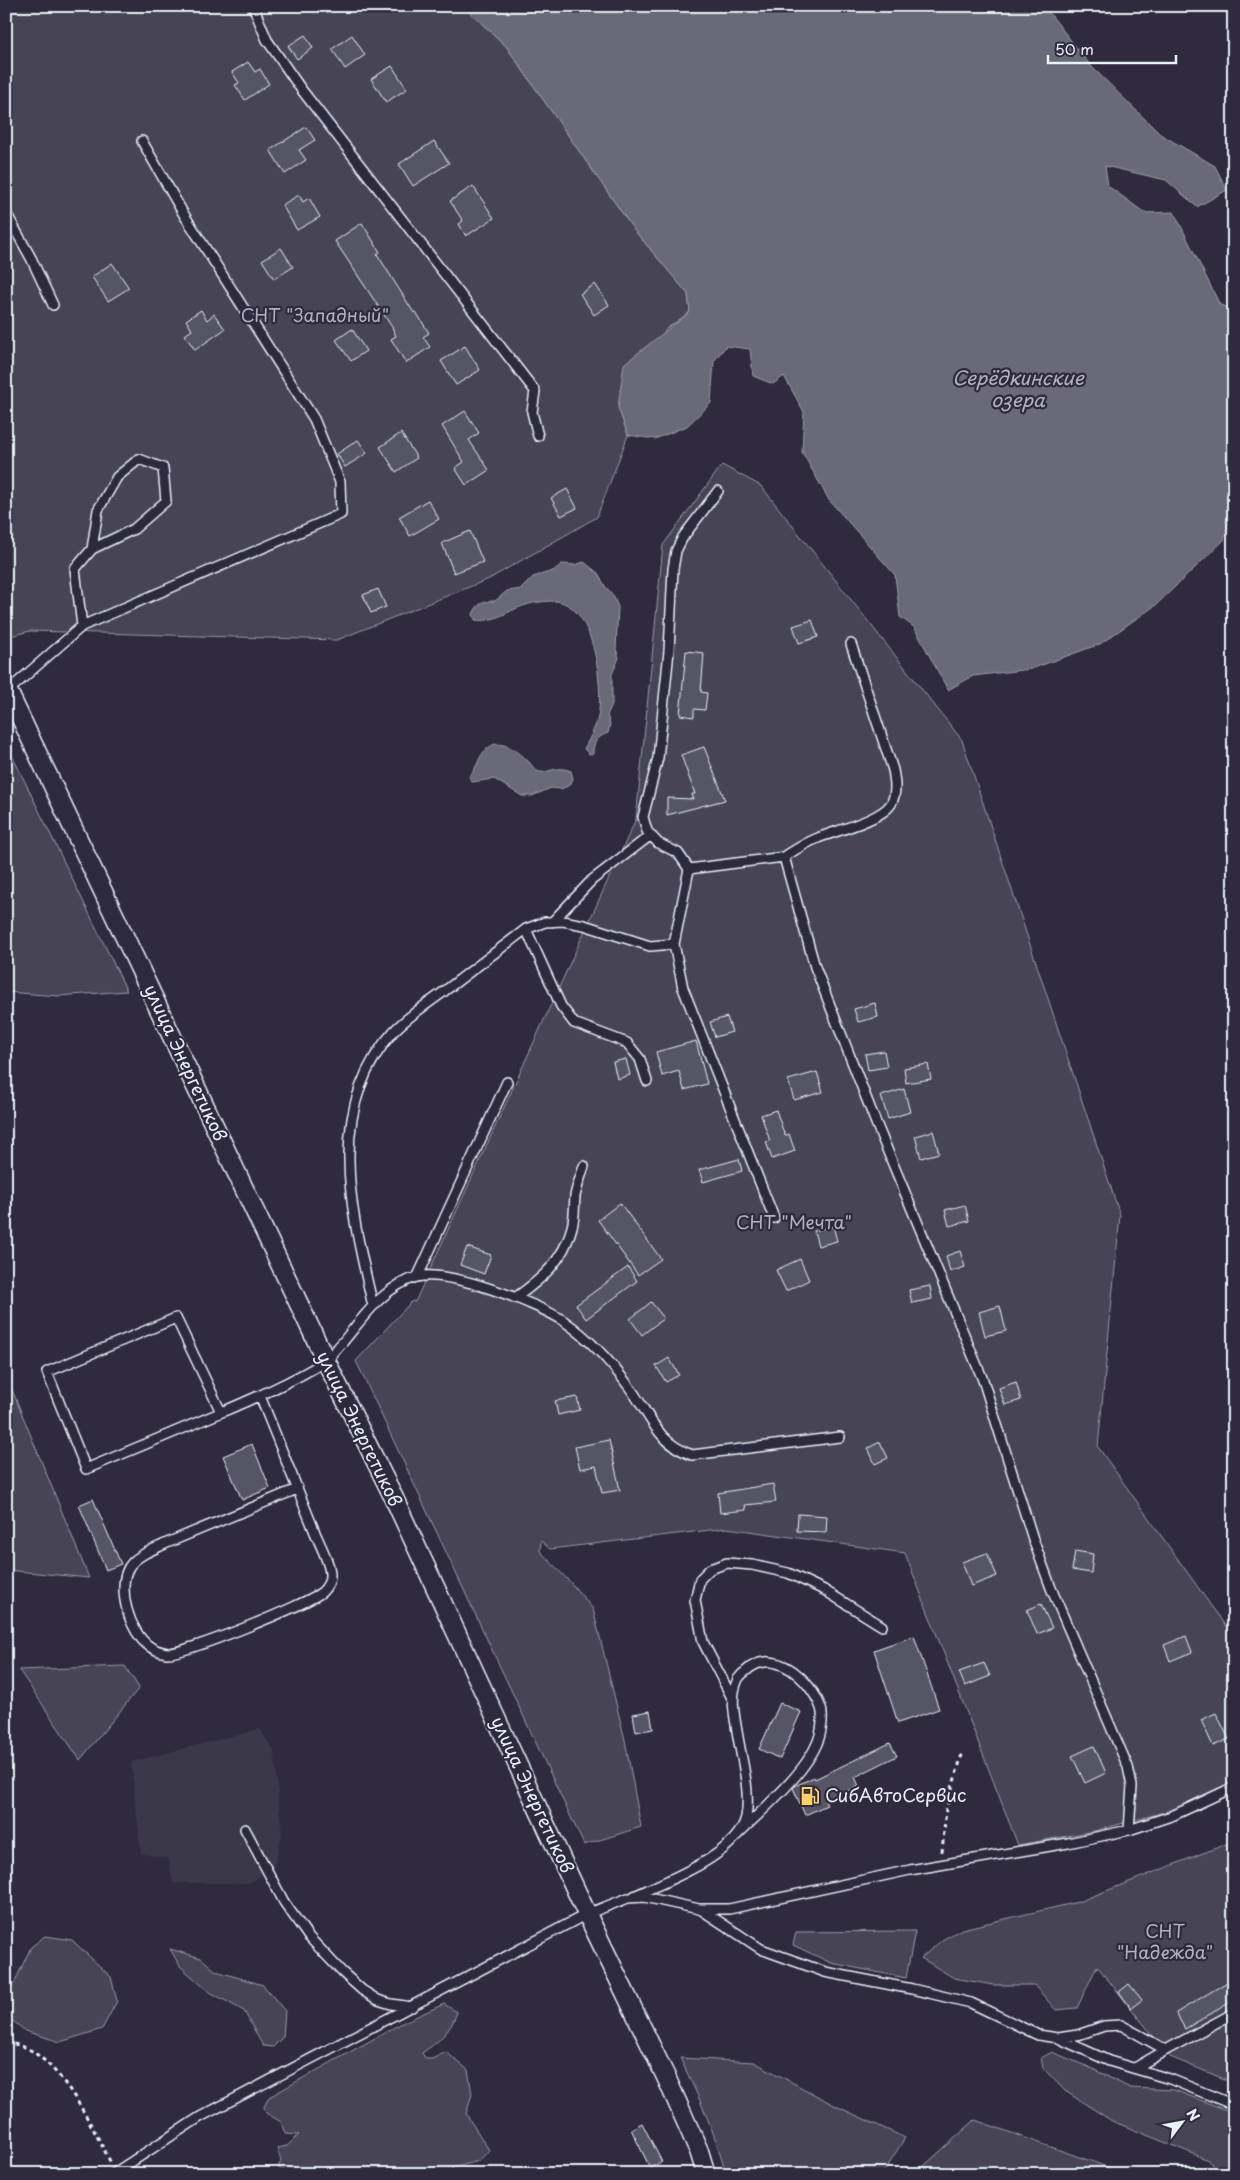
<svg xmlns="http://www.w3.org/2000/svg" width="1240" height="2180" font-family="'Playpen Sans',sans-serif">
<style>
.built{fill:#3b3749}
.green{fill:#464455;stroke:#979aa6}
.water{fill:#696978;stroke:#9c9fab}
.building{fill:#575565;stroke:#e8f1f8}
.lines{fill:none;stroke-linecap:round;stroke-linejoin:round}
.service-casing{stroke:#e8f1f8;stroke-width:12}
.minor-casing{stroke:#e8f1f8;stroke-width:21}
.path{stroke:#e8f1f8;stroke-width:3;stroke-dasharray:4 4;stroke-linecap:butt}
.service{stroke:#2f2a3d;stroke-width:9}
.minor{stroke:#2f2a3d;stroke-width:18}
.labels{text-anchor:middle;stroke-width:4.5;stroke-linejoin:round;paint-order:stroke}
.park-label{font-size:18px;fill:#afb4bf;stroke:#2f2a3d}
.street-label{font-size:18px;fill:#e8f1f8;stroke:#2f2a3d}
.poi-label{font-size:18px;fill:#e8f1f8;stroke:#2f2a3d;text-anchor:start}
.water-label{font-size:19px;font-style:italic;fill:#afb4be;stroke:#2f2a3d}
</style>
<rect width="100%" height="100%" fill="#2f2a3d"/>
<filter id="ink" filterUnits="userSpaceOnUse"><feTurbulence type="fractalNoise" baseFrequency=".02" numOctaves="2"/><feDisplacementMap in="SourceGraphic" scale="10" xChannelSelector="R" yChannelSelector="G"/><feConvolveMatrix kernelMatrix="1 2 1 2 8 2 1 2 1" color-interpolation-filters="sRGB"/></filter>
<g filter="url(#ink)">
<path class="built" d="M260 1729 274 1750 282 1835 274 1867 249 1883H173L168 1858 141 1854 131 1762Z"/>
<path class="green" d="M6 6H463L506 46 634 230 688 294 690 312 666 329 618 407 628 435 597 517 489 579 337 640 30 631 6 637Z
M722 465 761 486 962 740 1120 1215 1098 1447 1234 1638V1781L1172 1810 1094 1831 1018 1845 905 1553 727 1528 550 1549 541 1541 540 1551 571 1583 593 1609 625 1740 641 1827 584 1845 356 1361 412 1301 415 1302 636 819 663 545Z
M6 743 127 991 58 996 6 992Z
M6 1375 89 1578 6 1570Z
M125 1666 139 1688 80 1760 19 1670Z
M1234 1841V2083L1170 2057 1097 1966 1077 2008 1056 2010 1034 1985H993L954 1978 921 1958 942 1940 962 1929 1078 1902Z
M915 1931 906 1978 831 1963 793 1945 796 1932Z
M45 1936 72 1940 111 1977 117 2001 102 2029 60 2042 25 2031 6 2015V2001L31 1947Z
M170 1949 201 1958 216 1971 263 1985 285 2011 283 2037 273 2047 263 2046 244 2011 208 1991 180 1966Z
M444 2004 457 2012C450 2033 439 2041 422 2053L426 2059H432L446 2052 468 2070 472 2094 466 2114 489 2150 479 2161 452 2168 454 2172 483 2174H293L278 2168 281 2161 277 2148 287 2146 299 2135 285 2134 281 2122 266 2113 264 2107 269 2097 404 2022Z
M1052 2052 1091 2068 1130 2088 1174 2090 1234 2113V2174H1224L1206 2159 1112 2121 1065 2091 1043 2068 1041 2058Z
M680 2058 754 2062 836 2106 905 2138 882 2174H726C716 2134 698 2095 680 2058Z
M975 2120 1127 2174H915Z"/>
<path class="water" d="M463 6H1044L1090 65 1160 134 1215 166 1227 190 1197 207 1166 180 1105 166 1108 186 1145 213 1174 212 1220 305 1234 309V503L1224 540 1156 605 1100 644 1031 669 973 676 948 690 914 627 900 617 895 575 829 500 802 452 804 412 784 376 773 384 753 376 750 349 726 346 714 361 711 403 687 426 655 439 628 435 618 407 624 364 690 312 688 294 634 230 506 46Z
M584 562 598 573 605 586 613 595 618 607 616 649 619 658 612 674V705L607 715 610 724 608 733C597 737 593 742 593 754H589L584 749C590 737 598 724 599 710 602 681 594 605 556 601 547 601 534 602 526 605 508 610 495 623 475 620L473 614C478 603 484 601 495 601L507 591 521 589 533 577 553 571 562 564 575 565Z
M495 744C510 744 519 752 529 762 531 764 534 769 537 771 545 776 555 764 571 771L573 779 570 785 561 789 551 788 532 796H522L494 779 472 782 469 777C481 763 477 752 495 744Z"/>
<path class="building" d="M305 35 313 48 297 59 288 46Z
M352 35 365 55 345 69 332 49Z
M248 62 255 72 260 69 269 84 245 100 235 85 239 83 232 72Z
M392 66 407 89 386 102 371 79Z
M306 127 315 140 299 150 306 160 285 174 270 150Z
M434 141 449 163 413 186 399 164Z
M473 186 494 218 466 236 459 224 463 221 450 201Z
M299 195 303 202 309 198 320 217 297 230 282 205Z
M362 223 380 252 377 254 414 313 416 312 429 333 423 337 430 347 406 363 391 339 396 336 392 327 335 241Z
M281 248 293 267 274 279 262 260Z
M112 263 129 288 108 301 92 277Z
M595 284 609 305 594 315 580 294Z
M201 310 207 320 214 314 225 329 195 350 185 335 192 330 186 320Z
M352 329 366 351 351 361 336 340Z
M465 346 480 370 456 385 441 361Z
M465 411 479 433 469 440 489 470 466 485 455 468 464 462 442 426Z
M401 433 417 458 396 472 380 447Z
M358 440 367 453 345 467 337 454Z
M567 489 577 508 561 516 551 498Z
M428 500 439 519 410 536 399 517Z
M470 531 483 562 454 573 442 543Z
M378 589 386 607 371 613 363 595Z
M812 620 818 637 799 643 793 626Z
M686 651 704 653 701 692 707 693 705 710 694 709V717L680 715Z
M704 747 725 800 667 815V798L693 799 692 794H695L681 755Z
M875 1003 878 1017 858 1022 854 1009Z
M727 1017 732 1032 715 1037 710 1022Z
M696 1041 707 1084 684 1090 679 1071 662 1076 656 1052Z
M884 1051 887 1067 868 1070 865 1054Z
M626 1059 630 1075 617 1079 613 1062Z
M928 1064 931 1079 906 1083 904 1068Z
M817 1072 823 1092 794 1100 788 1080Z
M904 1089 910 1112 888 1119 881 1096Z
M776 1110 785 1136 789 1134 795 1151 772 1159 766 1142 770 1141 761 1115Z
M933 1131 939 1153 921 1158 915 1136Z
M739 1159 742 1171 703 1182 699 1170Z
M620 1203 661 1259 638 1275 598 1220Z
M965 1205 969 1221 949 1226 945 1210Z
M833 1226 837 1241 818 1246 814 1231Z
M467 1247 491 1255 484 1274 460 1265Z
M960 1251 965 1267 950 1272 946 1256Z
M800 1259 809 1280 786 1291 776 1270Z
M628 1267 637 1281 586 1319 576 1305Z
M930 1286 932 1299 912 1303 909 1290Z
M651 1302 664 1318 642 1335 630 1319Z
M1000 1306 1006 1331 985 1336 979 1312Z
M669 1358 679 1375 666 1382 656 1366Z
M1016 1382 1021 1400 1005 1405 999 1388Z
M577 1397 580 1410 558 1415 555 1401Z
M609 1440 620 1490 602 1493 596 1466 580 1469 575 1447Z
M880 1442 888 1458 875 1464 868 1448Z
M252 1444 270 1488 242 1500 223 1456Z
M773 1484 776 1502 745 1505 746 1510 720 1513 718 1493Z
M93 1499 121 1564 106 1570 79 1505Z
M798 1514 827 1516 826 1532 797 1531Z
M1075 1551 1093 1554 1091 1573 1072 1570Z
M987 1553 997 1576 971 1586 962 1562Z
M1041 1604 1052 1628 1037 1634 1027 1610Z
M914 1636 939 1709 898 1723 874 1650Z
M1186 1636 1192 1652 1170 1661 1164 1645Z
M984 1663 990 1676 965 1686 959 1672Z
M780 1703 801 1712 780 1759 759 1749Z
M650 1711 653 1729 636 1732 633 1714Z
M1216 1713 1229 1739 1213 1746 1201 1720Z
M890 1743 897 1756 855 1777 859 1786 825 1801 827 1805 805 1815 793 1788 795 1786 814 1777 815 1779Z
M1094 1746 1106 1773 1085 1783 1072 1756Z
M1229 1981 1234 1989V2000L1185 2029 1176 2013Z
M1129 1984 1142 2000 1131 2008 1119 1992Z
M642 2123 662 2162 650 2168 631 2129Z"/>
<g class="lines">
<g class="service-casing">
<path id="service" d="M253 6 267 40 301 89 535 391 532 412 538 436
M6 213 31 258 53 305
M82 626 75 569 92 549 98 510 117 477 139 459 163 468 166 501 134 529 92 549
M8 691 82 626 341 514 340 482 314 419 183 213 142 141
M784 857C795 850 805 843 818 838 835 831 881 820 891 804 897 793 895 781 893 770L851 644
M689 869 678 853 658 843 647 831 643 817 658 758 669 651 673 569 676 551 683 537 718 491
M552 922 592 880 651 835
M526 929 561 1006 574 1023 627 1043 640 1059 647 1081
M774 1218 683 988 674 944 689 869 784 857 815 967 876 1123 983 1380 1033 1539 1051 1588 1128 1767 1132 1786 1129 1830
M418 1276 507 1082
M515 1298C542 1279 564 1260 572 1227 575 1217 574 1206 575 1196 577 1186 581 1176 584 1166
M373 1306C352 1214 323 1109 394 1031 407 1017 426 1005 442 993 470 972 498 950 526 929L545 922 563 921 584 925 650 946 674 944
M260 1396C278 1440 296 1485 314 1530 318 1541 331 1564 330 1576 330 1582 326 1588 322 1592 307 1604 183 1655 167 1653 162 1652 154 1650 149 1646 130 1633 116 1588 129 1567 136 1555 155 1549 167 1543L297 1489
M221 1412 176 1318 47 1372 86 1469C129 1451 172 1433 215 1415 252 1399 290 1383 324 1362 331 1358 336 1349 342 1343 363 1318 384 1286 417 1277 448 1269 537 1303 564 1321 590 1339 611 1362 630 1388 651 1416 656 1442 692 1455L840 1437
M732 1698 703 1642 695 1600 700 1579 710 1569 727 1563 752 1565 788 1573 824 1590 882 1626
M245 1829 284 1902 308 1936 342 1972 362 1990 378 2000 391 2004 412 2007
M634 1896C666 1881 738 1855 746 1817 751 1790 741 1758 737 1731 734 1713 730 1696 738 1679 740 1676 743 1673 746 1671 774 1645 811 1680 821 1708 823 1714 822 1724 821 1730 816 1765 764 1808 739 1833
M700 1909 761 1949 825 1972 912 1989 971 2003 1038 2035 1058 2038 1078 2035 1104 2026 1121 2025 1166 2050 1234 2013
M1058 2038 1109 2061 1170 2079 1234 2105
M1135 2068 1166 2050
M113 2174 200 2117 587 1914 628 1898 644 1897 699 1909H729L910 1870 1068 1843 1129 1830 1174 1815 1234 1787"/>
</g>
<g class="minor-casing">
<path id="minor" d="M6 687 326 1361 392 1494 587 1914 666 2077 699 2151 706 2174"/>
</g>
<path class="path" d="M942 1852 946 1809 963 1751
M6 2042C14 2044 24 2046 32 2051 68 2075 91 2125 111 2163"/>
<use href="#service" class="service"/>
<use href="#minor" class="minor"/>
</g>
</g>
<defs>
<g id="fuel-bare" transform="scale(1.5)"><path d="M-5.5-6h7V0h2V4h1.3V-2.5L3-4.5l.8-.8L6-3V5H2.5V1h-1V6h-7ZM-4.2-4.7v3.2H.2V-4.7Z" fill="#ffd166" stroke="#2f2a3d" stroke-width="2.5" paint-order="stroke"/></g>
</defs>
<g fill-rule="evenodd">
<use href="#fuel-bare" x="810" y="1796"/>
</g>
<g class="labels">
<g class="park-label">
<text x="315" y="322">СНТ "Западный"</text>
<text x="794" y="1229">СНТ "Мечта"</text>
<text x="1165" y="1938">СНТ<tspan x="1165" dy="21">"Надежда"</tspan></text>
</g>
<g class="street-label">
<text transform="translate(185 1063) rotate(65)" y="6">улица Энергетиков</text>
<text transform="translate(359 1429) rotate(64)" y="6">улица Энергетиков</text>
<text transform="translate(532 1795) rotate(65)" y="6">улица Энергетиков</text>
</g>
<g class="poi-label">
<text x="825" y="1802">СибАвтоСервис</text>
</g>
<g class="water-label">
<text x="1018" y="385">Серёдкинские<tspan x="1018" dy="22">озера</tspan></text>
</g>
</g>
<rect width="1240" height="2180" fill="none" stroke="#2f2a3d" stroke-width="25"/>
<rect x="12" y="12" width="1215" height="2155" fill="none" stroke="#e8f1f8" stroke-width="2" filter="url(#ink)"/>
<g transform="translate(1182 2122) rotate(58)" stroke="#2f2a3d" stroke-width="4" paint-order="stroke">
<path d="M0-4L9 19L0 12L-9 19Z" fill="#e8f1f8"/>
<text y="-8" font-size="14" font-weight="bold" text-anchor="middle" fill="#e8f1f8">N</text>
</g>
<path d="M1048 55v8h128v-8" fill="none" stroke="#e8f1f8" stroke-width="2.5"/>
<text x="1055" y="55" font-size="15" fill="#e8f1f8" stroke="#2f2a3d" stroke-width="4" paint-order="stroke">50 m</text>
</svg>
